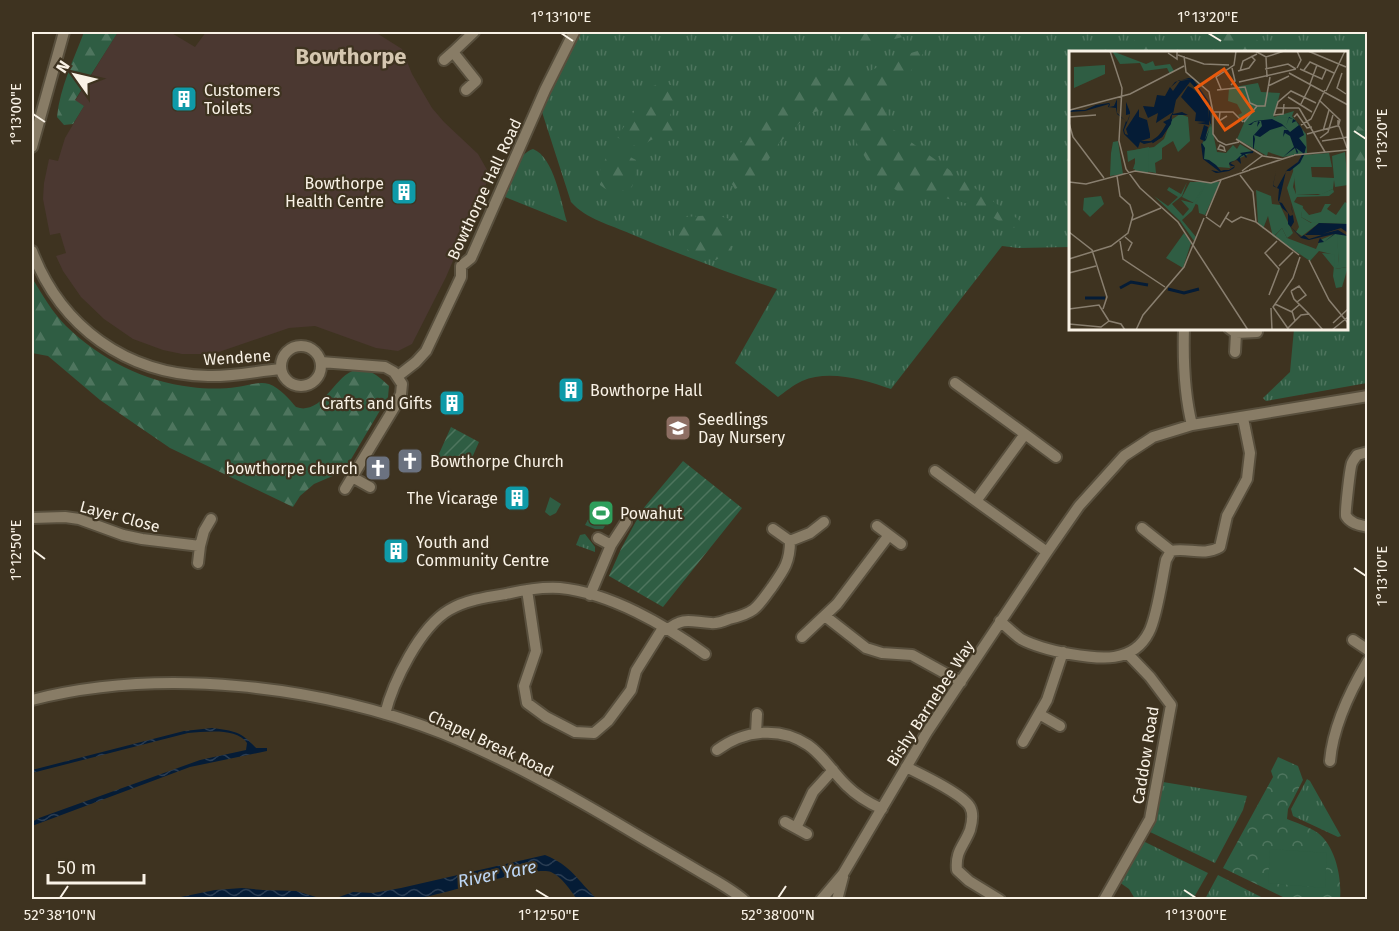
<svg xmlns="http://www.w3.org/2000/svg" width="1399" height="931" font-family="'Fira Sans',sans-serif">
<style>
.commercial{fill:#4b3831}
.grass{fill:url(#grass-tufts)}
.forest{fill:url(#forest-firs)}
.park{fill:url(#park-crowns)}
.garden{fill:url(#garden-furrows)}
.pitch{fill:#2f5d43}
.water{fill:url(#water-waves)}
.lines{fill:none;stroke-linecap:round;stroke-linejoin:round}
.minor-casing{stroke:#584f3d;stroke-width:14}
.minor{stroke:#887c66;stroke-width:10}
.ticks{fill:none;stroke:#f9f2e6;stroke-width:2}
.labels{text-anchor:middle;stroke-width:4.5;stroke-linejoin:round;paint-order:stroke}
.poi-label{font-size:16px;fill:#f9f2e6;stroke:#3e3320;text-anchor:start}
.street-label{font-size:16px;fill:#f9f2e6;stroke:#3e3320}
.water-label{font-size:18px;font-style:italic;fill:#bdd7f6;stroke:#3e3320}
.district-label{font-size:22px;font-weight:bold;fill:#d5c7b0;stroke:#3e3320}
.inset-river{fill:none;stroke:#051c36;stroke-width:3}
.inset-road{fill:none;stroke:#897f6f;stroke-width:1.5}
.view{fill:#e8590c;fill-opacity:0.15;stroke:#e8590c;stroke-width:3}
.inset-edge{fill:none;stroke:#f9f2e6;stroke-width:3}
.neatline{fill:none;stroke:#f9f2e6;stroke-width:2}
.ticks-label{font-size:15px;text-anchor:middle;fill:#f9f2e6}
</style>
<defs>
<pattern id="grass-tufts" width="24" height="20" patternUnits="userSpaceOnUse" patternTransform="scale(1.5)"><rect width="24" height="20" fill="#2f5d43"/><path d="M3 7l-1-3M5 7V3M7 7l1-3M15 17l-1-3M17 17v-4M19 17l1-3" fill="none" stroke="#4e755e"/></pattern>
<pattern id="forest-firs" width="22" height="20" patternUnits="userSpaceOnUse" patternTransform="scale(1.5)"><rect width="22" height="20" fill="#2f5d43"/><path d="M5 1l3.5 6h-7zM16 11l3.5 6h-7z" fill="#4e755e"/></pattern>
<pattern id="park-crowns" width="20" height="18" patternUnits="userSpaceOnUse" patternTransform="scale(1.5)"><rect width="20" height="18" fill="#2f5d43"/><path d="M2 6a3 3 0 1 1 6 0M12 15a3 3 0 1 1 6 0" fill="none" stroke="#4e755e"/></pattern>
<pattern id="garden-furrows" width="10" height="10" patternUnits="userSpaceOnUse" patternTransform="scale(1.5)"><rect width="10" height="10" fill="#2f5d43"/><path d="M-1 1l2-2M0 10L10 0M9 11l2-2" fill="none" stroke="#4e755e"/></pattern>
<pattern id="water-waves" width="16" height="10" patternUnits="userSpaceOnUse" patternTransform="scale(1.5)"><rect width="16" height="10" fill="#051c36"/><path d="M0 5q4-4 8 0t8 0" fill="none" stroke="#2a3d53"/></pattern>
</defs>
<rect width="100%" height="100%" fill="#3e3320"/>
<path class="commercial" d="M118 32H170L195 47 206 32H375L402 49 412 74 432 108 444 122 478 154 490 175 446 277 412 344 398 351 376 348 315 326 289 328 213 354H182L163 350 133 339 104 319 81 297 63 271 56 256 66 253 60 233 50 235 43 199 44 183 49 159 58 161 65 138 84 106 75 101Z"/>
<path class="grass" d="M578 32H1367V383L1266 401 1263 398 1290 372 1294 329 1346 328V52H1070V247L1019 248 1002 246 891 389C865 380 829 369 802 381 793 385 785 392 778 397L735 363 777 289C728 273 679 254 631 234 611 225 586 219 571 202L542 112 545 101Z
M533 149C554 157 561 202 567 222L505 197C511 181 515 155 533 149Z
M550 497 561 504 556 513 550 516 545 512Z
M590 516 601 521 605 526 603 529H595L585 525Z
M585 534 595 547V552L576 545 580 535Z
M1307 779 1310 781 1341 836 1338 837 1293 816 1291 809Z
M1163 782 1247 796 1243 810 1215 863 1150 832 1157 817Z
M1143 841 1208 873 1193 899H1135L1129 889 1119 882Z
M1218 875 1265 899H1205Z"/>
<path class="forest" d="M84 32H118L75 100 84 106 73 124 64 125 57 117C60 87 74 59 84 32Z
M834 32H924L869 45 846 41Z
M1139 32H1158L1147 52H1128Z
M1202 32H1247L1272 52H1232Z
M927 48 885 107 890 127 1019 220 1018 227 1010 228 973 205 945 198 903 195 876 176 856 142 832 108 810 113 779 143 757 178 735 189 722 168 761 116 801 75 824 67 841 72H868L898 57Z
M662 82 673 86 678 95 669 118 674 130C661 139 654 135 642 147L627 144 617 137 640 103V92Z
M1346 115 1367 133V174L1347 155Z
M611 147 636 160V172L632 187C619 193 611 194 600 185V171Z
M1070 154V181L1060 174Z
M715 215 730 219 734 229 730 251 716 260 693 254 674 238V223L684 217Z
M32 278C42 294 52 312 66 326 100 359 145 382 191 387 206 389 223 389 237 387 248 386 258 381 269 384 280 388 289 399 296 407 300 408 303 409 306 408 336 404 344 340 389 386L388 397 347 466 335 475 314 484 300 496 293 507 170 448 100 400 48 356 32 353Z"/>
<path class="park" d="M1278 757 1298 766 1303 780 1288 809 1287 819C1297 823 1309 827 1318 833 1336 847 1342 879 1340 899H1287L1223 868 1273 777 1271 771Z"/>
<path class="garden" d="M451 427 479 442 467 469 438 456Z
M683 461 742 508 663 607 609 576 621 549 642 510Z"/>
<path class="pitch" d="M1270 849 1327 853 1325 888 1268 883Z"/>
<path class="water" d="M212 728C234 731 241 731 256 748H267V751L190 767 32 826V822L39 818 200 760 246 750 247 743C236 727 205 732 188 733L32 773V770L184 731Z
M545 855C572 866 577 880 597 899H577C570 890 562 877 551 872 534 865 439 896 414 899H171L215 890 242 888 263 890 296 891 316 897H339L353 892 373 893 401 888Z"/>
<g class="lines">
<g class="minor-casing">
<path id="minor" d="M444 60 453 52
M466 90 476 81 453 52 474 32
M32 147 64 32
M32 251C61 327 126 374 208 376 232 377 257 371 281 369
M1184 328C1183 361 1184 393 1192 425
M1229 328 1236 333 1257 332
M281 366a20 20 0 1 1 40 0a20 20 0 1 1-40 0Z
M1235 352 1236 333
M321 362 385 367 394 372 402 384 401 394 394 408 345 489
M398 376 416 362 426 351 461 277V266L471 258 545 90 574 32
M955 383 1025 434 976 501 1047 552
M1025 434 1056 457
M1368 452 1357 455C1356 457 1353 460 1352 463 1350 467 1345 513 1346 516 1351 524 1360 525 1368 527
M935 471 976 501
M352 477 370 487
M32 518 65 517 79 519 123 535 142 539 200 546 204 531 211 519
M877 526 901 544
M1142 528 1171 551
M773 529 790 541
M598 538 611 545
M198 563 200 546
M527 590 536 651 524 686 527 703 546 717 575 732 594 733 608 721 631 690 636 671 663 628
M590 595 611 545 626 522
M825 616 866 648 882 653 912 655 961 682
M1000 621C1007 627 1014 634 1021 639 1036 647 1054 651 1070 654 1099 659 1133 664 1149 632 1157 617 1162 579 1166 560L1171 551C1188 547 1203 557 1220 547L1227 516 1247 479 1250 453 1243 418
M667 630C684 616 691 622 711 623 716 624 724 621 729 619 755 613 757 608 772 587 784 570 790 562 790 541L810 533 824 522
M802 637 837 604 889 535
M1353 640 1368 650
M32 700C161 667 318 685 442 733 506 759 568 794 627 829 652 844 677 858 702 873 716 881 731 889 744 900
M385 714C393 682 420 627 449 610 466 600 487 597 506 594 523 590 543 587 560 588 610 593 665 625 705 654
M1039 714 1060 726
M756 733 757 714
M1023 742 1047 700 1063 652
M717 750C744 730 780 726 808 745 824 756 833 773 847 786 857 796 869 803 882 809
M1330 761C1333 726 1350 691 1368 661
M906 767C920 774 963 794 970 807 974 814 972 823 970 830 964 846 955 851 957 870L969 881 1000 900
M785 822 796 828 813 792 833 770
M796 828 807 834
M821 900 843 874 927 732 1047 552 1079 506 1124 456 1153 437 1192 425 1368 396
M837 900 843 877
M1104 900 1150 819 1171 705 1150 677 1128 654"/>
</g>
<use href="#minor" class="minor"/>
</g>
<path class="ticks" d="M561 33 573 41M1208 33 1221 41M33 114 45 122M1354 131 1366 139M33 550 45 559M1354 568 1366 576M536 890 549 898M1184 890 1196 898M60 898 68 886M778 898 786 886"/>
<defs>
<g id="building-square" transform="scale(1.35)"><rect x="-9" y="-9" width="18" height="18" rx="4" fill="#0f9aa8" stroke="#3e3320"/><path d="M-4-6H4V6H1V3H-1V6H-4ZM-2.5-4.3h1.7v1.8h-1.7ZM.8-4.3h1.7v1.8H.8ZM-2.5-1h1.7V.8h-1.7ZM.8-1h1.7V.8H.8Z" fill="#fff"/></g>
<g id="school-square" transform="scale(1.35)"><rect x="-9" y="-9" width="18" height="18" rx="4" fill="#8d6e63" stroke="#3e3320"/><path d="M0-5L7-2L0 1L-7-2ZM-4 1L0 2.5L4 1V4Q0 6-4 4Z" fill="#fff"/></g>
<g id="church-square" transform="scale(1.35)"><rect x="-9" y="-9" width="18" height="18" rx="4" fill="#6b7280" stroke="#3e3320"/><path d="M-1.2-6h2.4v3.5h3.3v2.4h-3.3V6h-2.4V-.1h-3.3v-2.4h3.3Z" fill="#fff"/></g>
<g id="stadium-square" transform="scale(1.35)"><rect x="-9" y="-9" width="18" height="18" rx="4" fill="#2e9e5b" stroke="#3e3320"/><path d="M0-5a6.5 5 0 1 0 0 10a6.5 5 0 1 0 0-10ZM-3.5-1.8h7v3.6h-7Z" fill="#fff"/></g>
</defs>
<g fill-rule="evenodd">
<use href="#building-square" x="184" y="99"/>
<use href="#building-square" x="404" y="192"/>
<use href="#building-square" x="571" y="390"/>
<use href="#building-square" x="452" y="403"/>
<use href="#school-square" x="678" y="428"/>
<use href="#church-square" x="410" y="461"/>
<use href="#church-square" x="378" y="468"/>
<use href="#building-square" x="517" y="498"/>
<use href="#stadium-square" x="601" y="513"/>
<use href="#building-square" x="396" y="551"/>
</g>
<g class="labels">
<g class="poi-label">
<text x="204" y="96">Customers<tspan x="204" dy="18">Toilets</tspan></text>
<text x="384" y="189" text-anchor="end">Bowthorpe<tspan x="384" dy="18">Health Centre</tspan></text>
<text x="590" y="396">Bowthorpe Hall</text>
<text x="432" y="409" text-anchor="end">Crafts and Gifts</text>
<text x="698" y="425">Seedlings<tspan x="698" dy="18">Day Nursery</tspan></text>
<text x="430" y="467">Bowthorpe Church</text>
<text x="358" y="474" text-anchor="end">bowthorpe church</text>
<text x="498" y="504" text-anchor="end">The Vicarage</text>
<text x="620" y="519">Powahut</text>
<text x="416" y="548">Youth and<tspan x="416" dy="18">Community Centre</tspan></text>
</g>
<g class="street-label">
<text transform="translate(484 189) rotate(-65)" y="6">Bowthorpe Hall Road</text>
<text transform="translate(237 357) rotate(-4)" y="6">Wendene</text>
<text transform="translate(120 516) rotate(15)" y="6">Layer Close</text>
<text transform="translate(930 703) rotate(-57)" y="6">Bishy Barnebee Way</text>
<text transform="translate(491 743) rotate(25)" y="6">Chapel Break Road</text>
<text transform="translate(1145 755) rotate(-81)" y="6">Caddow Road</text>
</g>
<g class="water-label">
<text transform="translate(497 874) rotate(-11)" y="6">River Yare</text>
</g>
<g class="district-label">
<text x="351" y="64">Bowthorpe</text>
</g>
</g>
<g transform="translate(1069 51)">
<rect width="279" height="279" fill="#3e3320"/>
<path d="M36 14V23L5 37V16ZM189 32 192 41 211 42 205 66 225 60 223 65 237 83 238 102 214 106 199 101 198 105 168 88 175 72 169 64 173 62 168 53 159 50 160 37ZM142 72 148 101 157 102 164 94 168 98 171 93 184 101 160 112 161 117 149 116 135 108 133 93ZM49 90 54 123 41 125 42 102 44 91ZM121 131H151L136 164 130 162 129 154 113 146ZM276 151 279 153 278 173 243 172 232 166 233 156 240 164 252 161 256 153H262L258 158 267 164ZM267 181 279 185V216L266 218 253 202 266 203 270 213Z" fill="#2f5d43"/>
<path d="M43 0 77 13 84 10 86 15 101 13 105 20 101 23 98 17 75 20 71 12 51 13ZM111 63 119 66 121 90 109 101 104 90 93 97V108L86 112 87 122 64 118 68 106 59 111 58 100 85 96 95 88 102 69ZM225 118 227 119 224 136 227 143 249 144 264 138 265 141 260 145 228 146 225 151 234 155 232 166 242 172 250 171 276 172H250L233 185 227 181 230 176 218 137ZM118 131 113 145 103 153 114 165 120 158 112 149 124 152 137 133 123 160 113 169 127 186 125 190 111 170 85 145 99 155 109 146 98 139 100 136 112 143ZM32 145 35 153 21 166 14 159 15 147ZM213 177 218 187 247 198 251 189 268 182 270 213 266 218 279 216 273 236 267 237 264 225 266 204 250 200 241 210 205 186Z" fill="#2f5d43"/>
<path d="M217 66 227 70 234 81 227 85 203 68ZM80 96 79 122 66 120V99ZM276 101 279 134 266 136 265 129 264 138 253 143H227L224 117 235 104 260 102 263 116H242L243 126 265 127 263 105ZM187 139 202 145 203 153 211 154 224 182 221 185 218 187 213 177 204 186 199 165 194 178 189 172ZM115 182 122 192 114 217 97 207Z" fill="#2f5d43"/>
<path d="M120 27 124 28 141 52 142 73 137 89 133 92 136 97 135 108 140 109 147 114 152 120 155 119H160L166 115H162L160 113 161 111 166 110 171 105 173 104 171 102 184 100V85L193 75 192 70H189L191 71 188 76 189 70 185 71 188 80 185 71 182 74H179L186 70 203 68 213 73 221 81 230 74 227 70 223 72 224 68 220 67 217 75 220 66H205H220L226 69 229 72 233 78 235 84 230 87 237 96 235 104 231 112 221 120H217L210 151 213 152 221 165 224 164 223 160 222 152 225 171 234 181 225 171 222 176 232 186 235 184 240 188 253 184H236L250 172 279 173V182L272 177 253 183 269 179 279 185 266 183 255 191 249 192 251 187 255 191 265 183 240 189 232 187 219 173V162L213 157 209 149 210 138 204 135 207 120 204 134 208 137 218 119 229 111 234 102 227 97 229 101 228 103 226 97 214 106 225 96 221 85 216 82 214 86 215 79H219L214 75 201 79 191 86 195 89 191 86 187 92 191 86 185 84 186 88 184 102 176 103 178 106 177 107 175 104 171 106 172 113 168 109 161 112 166 115 165 117 160 120 148 122H147L145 121 142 119 151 121 134 108 132 93 135 90 131 88 135 74 139 76 136 89 142 74 140 69V74L128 72 137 71 126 70 127 62 112 46 119 35 123 37 139 52 140 68V52L121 31 107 49 104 63 113 61 119 64H103L102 73 93 86 84 91 75 93 71 91 69 97 55 83 54 79 57 70 48 63 47 57 39 56 40 53 16 60 1 61 0 63V59H16L27 54 40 52 41 53 40 56 45 55 48 48V62L58 71 61 63 57 64V51L61 61V63L60 67 55 79 56 83 59 84 57 78 70 58V66L78 69 81 83V87L72 90H85L98 74 94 71 100 68 101 73V66L104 61 87 72 89 62 79 67 74 55 85 56 88 44 96 45 101 36 104 40 111 30 123 28 110 29 102 36 106 31 112 29Z" fill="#051c36"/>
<path class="inset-river" d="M83 91 92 85 102 68M51 237 62 231 79 234M99 238 115 242 130 238M16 247H36"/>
<path class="inset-road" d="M41 0 53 37 50 90 57 118 71 137 109 171 179 279M186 0 197 6 215 0M239 0 277 16M99 2 108 8V0M109 4 135 13 160 14M115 5 117 21 140 41 144 61H164L174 71M197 6 198 26M228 17 232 9 228 0M196 18 219 13 227 18M231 18 253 28 257 19M235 19 241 11 265 22M169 20 180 17 186 9 182 5M171 20 174 10 188 3M220 22 279 54M273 22 268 37 277 43M170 31 227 18M241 33 248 14M162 34 166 30 163 17M199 35 220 25M152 38 147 26 165 14 167 0M148 39 176 36 181 52 188 55M257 40 276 0M219 46 243 61M250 49 271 69 269 76V69M215 53 214 63 205 64 209 51 222 40 247 52M232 53 242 33M207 57H230M230 57 256 101M1 59 61 43 115 15M151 61 150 70 158 65M144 62V83L149 90 157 94 170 91M0 66 27 64M225 66 228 63 238 77 243 76M175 71 188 55H196L201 26M0 72 4 86 35 127M232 74 242 68 256 39M270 75 278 97M254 80 260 59M238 83 268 75M251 87 259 81 264 64M167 88 194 105 213 108M253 90 279 86M151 94 155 96 156 100 149 98ZM225 104 279 99M180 119 226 104M173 120 193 105M171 124 184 141 187 171 230 204M0 131 17 133 66 120 142 132 181 119M137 165 152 129M137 166 151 176 160 161M157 167 163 171 172 166 187 171M63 169 92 157M0 181 23 199 38 246 34 258M56 186 63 192 59 200M51 190 54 208 96 236M0 208 42 195 59 182 64 164 61 154 51 145 48 125M240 209 260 249 279 272M210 215 224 201M0 222 27 215M222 240 230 235 237 244 228 251M200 244 210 218 196 202 208 190M206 253 223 261M202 257 203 279M0 258 30 254 40 270 52 273 56 279M240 263 254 279M226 270 223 260 230 254M264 272 279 258M0 273 32 276 40 270M219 277 232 264 240 263 225 248 222 240M67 279 74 264 115 216 135 167M220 279 204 256 224 227 231 206M263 279 279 266"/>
<path class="view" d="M155 18 184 60 156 79 127 37Z"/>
<rect width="279" height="279" class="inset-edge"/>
</g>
<rect width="1399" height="931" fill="none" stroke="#3e3320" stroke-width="66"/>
<g transform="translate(75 75) rotate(304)" stroke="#3e3320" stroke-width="4.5" paint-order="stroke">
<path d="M0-4.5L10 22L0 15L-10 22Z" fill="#f9f2e6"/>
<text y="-9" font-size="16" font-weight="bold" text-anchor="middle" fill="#f9f2e6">N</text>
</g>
<path d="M48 874v9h96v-9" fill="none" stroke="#f9f2e6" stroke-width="3"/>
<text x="57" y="874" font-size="18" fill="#f9f2e6" stroke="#3e3320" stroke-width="4.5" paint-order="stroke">50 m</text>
<rect x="33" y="33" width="1333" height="865" class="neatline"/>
<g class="ticks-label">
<text x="561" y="22">1°13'10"E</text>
<text x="1208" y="22">1°13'20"E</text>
<text transform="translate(16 114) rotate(-90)" y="5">1°13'00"E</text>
<text transform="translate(1382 139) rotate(-90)" y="5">1°13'20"E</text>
<text transform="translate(16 550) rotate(-90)" y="5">1°12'50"E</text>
<text transform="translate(1382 576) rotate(-90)" y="5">1°13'10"E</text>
<text x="60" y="920">52°38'10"N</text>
<text x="549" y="920">1°12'50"E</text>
<text x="778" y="920">52°38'00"N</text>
<text x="1196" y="920">1°13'00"E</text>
</g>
</svg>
